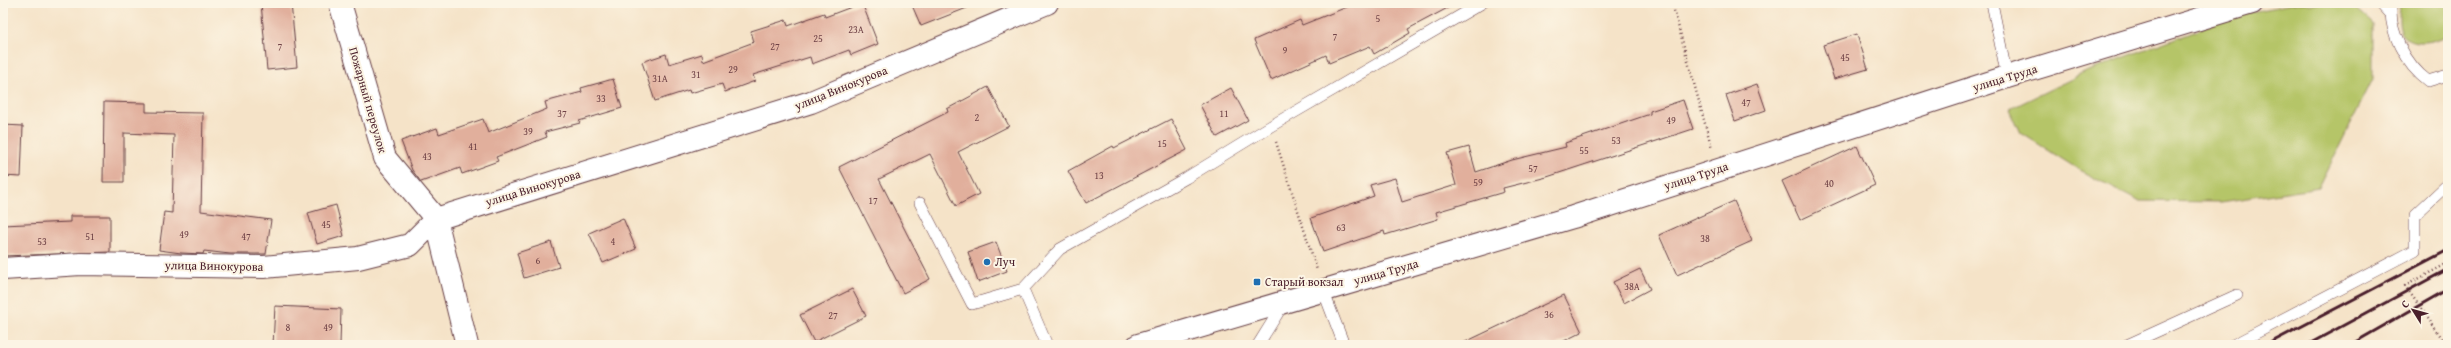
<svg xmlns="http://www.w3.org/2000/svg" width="2451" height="348" font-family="'Gentium Book Plus',serif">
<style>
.green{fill:#b5c568;stroke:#80724a}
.building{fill:#e1af9c}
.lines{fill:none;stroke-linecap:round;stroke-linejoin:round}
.lane-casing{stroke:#643c43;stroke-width:12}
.street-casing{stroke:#643c43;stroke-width:24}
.primary-casing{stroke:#643c43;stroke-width:24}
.path{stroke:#643c43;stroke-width:2.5;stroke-dasharray:1 3;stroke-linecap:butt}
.lane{stroke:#fff;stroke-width:11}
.street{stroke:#fff;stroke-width:22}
.primary{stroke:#fff;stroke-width:22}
.rail{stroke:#4a1f2b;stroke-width:3}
.poi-dot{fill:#1f6fb2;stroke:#fcf5e5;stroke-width:1.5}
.labels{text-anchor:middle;stroke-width:4;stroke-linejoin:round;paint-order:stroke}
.number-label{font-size:10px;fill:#704347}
.street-label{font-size:12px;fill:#4a1f2b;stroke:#fcf5e5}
.poi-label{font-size:12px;fill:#4a1f2b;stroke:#fcf5e5;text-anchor:start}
</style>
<rect width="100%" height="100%" fill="#fcf5e5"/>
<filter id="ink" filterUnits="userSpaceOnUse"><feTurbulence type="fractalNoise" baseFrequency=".025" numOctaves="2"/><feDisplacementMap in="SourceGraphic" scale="8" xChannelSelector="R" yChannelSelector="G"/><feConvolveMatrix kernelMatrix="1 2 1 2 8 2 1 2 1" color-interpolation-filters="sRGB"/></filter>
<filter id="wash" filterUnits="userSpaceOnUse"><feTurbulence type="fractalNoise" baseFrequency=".012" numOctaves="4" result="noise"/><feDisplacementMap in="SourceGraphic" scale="16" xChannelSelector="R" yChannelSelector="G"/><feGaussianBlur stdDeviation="0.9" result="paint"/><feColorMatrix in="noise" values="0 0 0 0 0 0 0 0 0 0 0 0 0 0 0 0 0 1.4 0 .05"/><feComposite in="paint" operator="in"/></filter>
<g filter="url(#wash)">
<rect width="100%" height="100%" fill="#f5e3c8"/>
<path class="green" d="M2298 3H2349L2373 24V79L2319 187 2221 202 2138 201 2081 171 2021 133 2010 109 2088 71 2239 14Z
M2403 3H2448V35C2431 44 2399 49 2399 21 2399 14 2399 9 2403 3Z"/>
<g id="blocks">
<path class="building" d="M261 3H291L297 67 267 70Z
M862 3 878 44 851 55 849 50 812 64 810 57 753 75 755 81 725 92 722 84 690 93 689 90 655 101 642 62 666 54 669 64 702 54 703 61 754 42 751 31 786 20 788 26 824 13 825 17Z
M911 3H977V4L921 26Z
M1357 3H1457L1408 29 1410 33 1374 54 1370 46 1329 63 1326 55 1271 80 1254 40 1300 20 1302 25Z
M1857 34 1868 69 1834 79 1823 45Z
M613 79 622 108 579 121 580 123 545 132 547 137 496 157 498 161 462 174 460 168 421 182 412 170 401 141 437 128 439 134 483 119 488 133 547 109 545 102 582 92 581 88Z
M1757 84 1766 110 1735 121 1726 95Z
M988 87 1009 126 958 152 979 194 956 206 930 154 879 179 930 279 903 293 839 167 948 112 947 109Z
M1231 88 1248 120 1217 137 1200 105Z
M1683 100 1693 129 1547 177 1503 188 1504 192 1436 212 1438 219 1385 235 1384 231 1323 252 1311 218 1374 196 1370 185 1395 178 1402 202 1456 185 1447 153 1469 147 1476 172 1512 160 1566 147 1565 143 1650 114V111Z
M104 102 146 103V112L203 113 201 211 271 220 266 254H230L204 251 203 254 181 253 159 250 164 212 172 213 174 135 124 133V182H103Z
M1171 119 1187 150 1086 203 1068 171 1113 146 1114 148Z
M3 125 23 126 21 177 3 176Z
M1857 146 1875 185 1800 220 1782 181Z
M1734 201 1752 241 1677 275 1659 235Z
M336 205 344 236 317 244 308 213Z
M70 216H110V252L3 256V225L70 222Z
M623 218 636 249 603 263 589 233Z
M551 242 559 267 524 278 517 253Z
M996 242 1007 271 978 282 968 252Z
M1640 269 1650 289 1624 303 1613 282Z
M852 289 866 316 814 342 800 315Z
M1564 295 1582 332 1556 345H1459Z
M275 306 341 309 340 345H273Z"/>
</g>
</g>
<g filter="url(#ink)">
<use href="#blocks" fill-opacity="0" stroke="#643c43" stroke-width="1"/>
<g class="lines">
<g class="lane-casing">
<path id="lane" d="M1992 3 2007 77
M2380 3 2390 14
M2392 3C2387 30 2406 65 2428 81L2448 75
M920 203 972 304 1023 289
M1323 290 1344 345
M1047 345 1023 289 1060 249 1186 178 1271 126 1482 3
M1258 345 1284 303
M2127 345 2237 295
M2233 345 2415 250V215L2448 184"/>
</g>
<g class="street-casing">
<path id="street" d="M340 3 385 158 436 219 467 345
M3 269 81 264 264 267 358 258 410 245 436 219 811 102 1047 3"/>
</g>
<g class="primary-casing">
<path id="primary" d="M1138 345 1573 217 2007 77 2252 3"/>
</g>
<path class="path" d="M1672 3 1712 149
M1276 142 1317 270
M2447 345 2405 286 2448 263"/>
<use href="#lane" class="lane"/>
<use href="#street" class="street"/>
<use href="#primary" class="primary"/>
<path class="rail" d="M2266 345 2448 250
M2307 345 2448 269
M2350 345 2448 289"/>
</g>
</g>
<g class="poi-dot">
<circle cx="987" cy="262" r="4"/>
<rect x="1253" y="278" width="8" height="8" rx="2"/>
</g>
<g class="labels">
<g class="number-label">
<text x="1378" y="22">5</text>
<text x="856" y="33">23А</text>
<text x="1335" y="40">7</text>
<text x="818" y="42">25</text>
<text x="280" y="50">7</text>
<text x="775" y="50">27</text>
<text x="1285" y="54">9</text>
<text x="1845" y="61">45</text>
<text x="733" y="73">29</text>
<text x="696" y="78">31</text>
<text x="660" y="82">31А</text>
<text x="601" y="102">33</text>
<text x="1746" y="106">47</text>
<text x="562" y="117">37</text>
<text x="1224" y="117">11</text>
<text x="977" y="121">2</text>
<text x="1671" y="124">49</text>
<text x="528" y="135">39</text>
<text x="1616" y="144">53</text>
<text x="1162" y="147">15</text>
<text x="473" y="150">41</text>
<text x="1584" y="154">55</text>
<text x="427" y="160">43</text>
<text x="1533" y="172">57</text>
<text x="1099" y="179">13</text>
<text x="1478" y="186">59</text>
<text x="1829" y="187">40</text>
<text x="873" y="204">17</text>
<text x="326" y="228">45</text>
<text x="1341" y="231">63</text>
<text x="184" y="238">49</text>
<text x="90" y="240">51</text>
<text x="246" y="240">47</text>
<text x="1705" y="242">38</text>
<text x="42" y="245">53</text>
<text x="613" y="245">4</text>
<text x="538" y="264">6</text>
<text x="1632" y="290">38А</text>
<text x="1549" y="318">36</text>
<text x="833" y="319">27</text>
<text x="288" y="331">8</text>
<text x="328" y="331">49</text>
</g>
<g class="street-label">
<text transform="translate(2005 78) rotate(-17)" y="4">улица Труда</text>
<text transform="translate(841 88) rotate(-22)" y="4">улица Винокурова</text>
<text transform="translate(368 100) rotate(74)" y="4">Пожарный переулок</text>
<text transform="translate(1696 176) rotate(-18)" y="4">улица Труда</text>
<text transform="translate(533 188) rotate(-17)" y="4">улица Винокурова</text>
<text transform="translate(214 266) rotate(1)" y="4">улица Винокурова</text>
<text transform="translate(1386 272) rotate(-16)" y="4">улица Труда</text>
</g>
<g class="poi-label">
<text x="995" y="266">Луч</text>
<text x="1265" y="286">Старый вокзал</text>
</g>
</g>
<rect width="2451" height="348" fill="none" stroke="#fcf5e5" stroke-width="16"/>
<g transform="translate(2413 310) rotate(307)" stroke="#fcf5e5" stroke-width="3" paint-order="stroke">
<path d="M0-3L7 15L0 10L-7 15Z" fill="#4a1f2b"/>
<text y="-6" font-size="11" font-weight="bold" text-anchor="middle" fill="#4a1f2b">С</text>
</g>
</svg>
